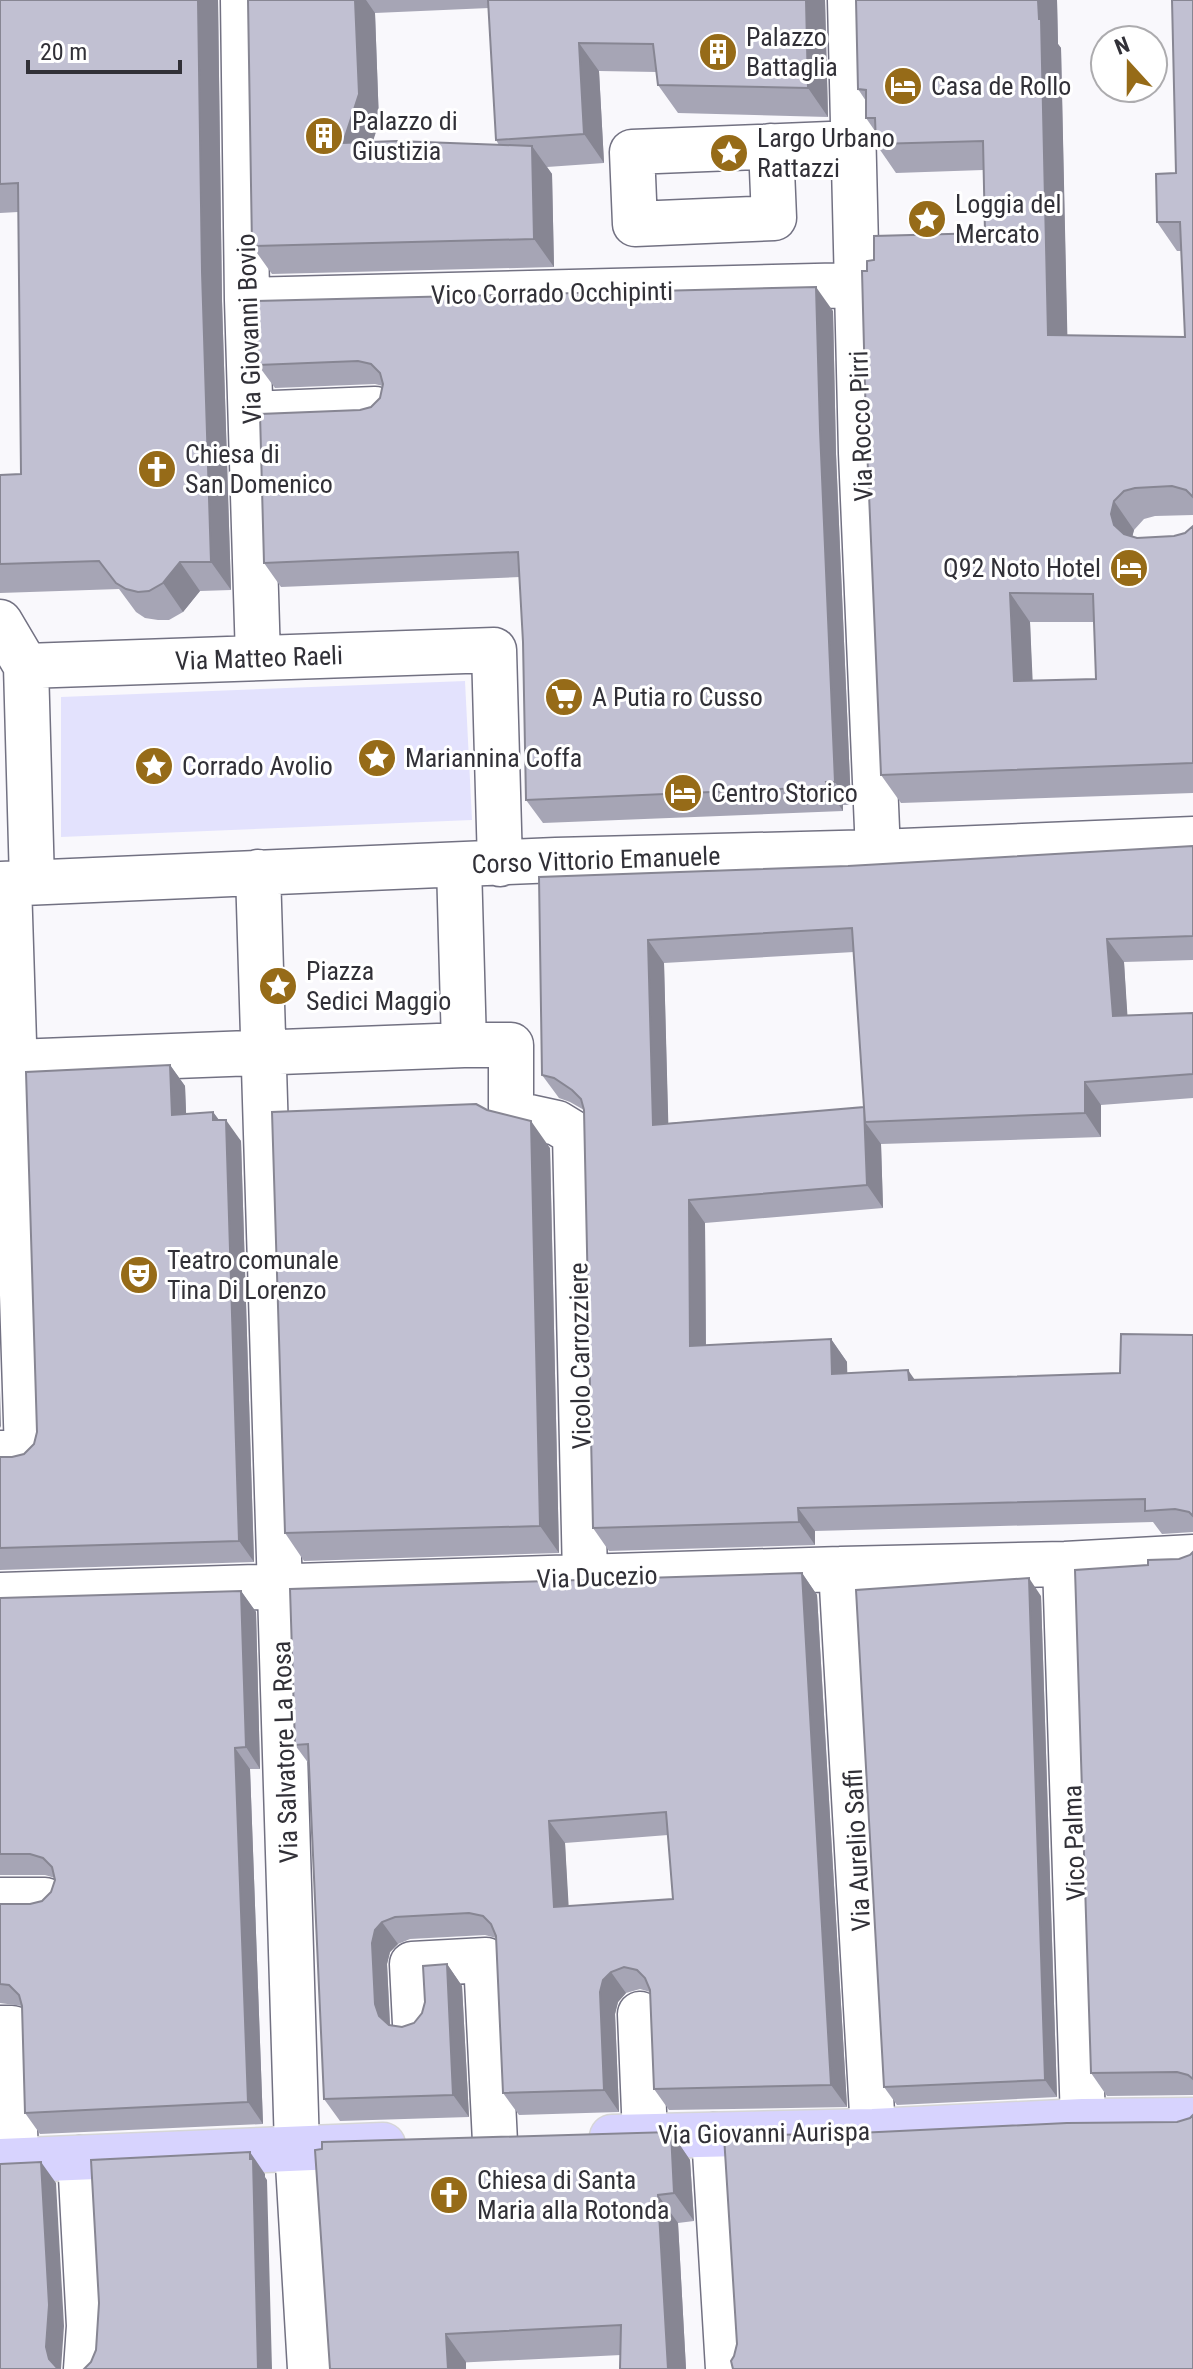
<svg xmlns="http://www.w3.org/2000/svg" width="1193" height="2369" font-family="'Roboto Condensed',sans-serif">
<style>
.green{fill:#e3e2fd}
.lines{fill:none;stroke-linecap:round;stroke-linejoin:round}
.minor-casing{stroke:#727182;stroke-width:47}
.major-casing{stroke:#d6d6d7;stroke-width:47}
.minor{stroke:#fff;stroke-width:44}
.major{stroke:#d7d3fe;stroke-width:44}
.wall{fill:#a6a5b5;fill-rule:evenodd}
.shaded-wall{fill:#878693}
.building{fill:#c1c0d2;stroke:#878693;stroke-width:2;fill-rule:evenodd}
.labels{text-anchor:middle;stroke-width:6;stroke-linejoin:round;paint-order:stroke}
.poi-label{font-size:26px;fill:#313037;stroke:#fff;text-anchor:start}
.street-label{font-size:26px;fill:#313037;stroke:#fff}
</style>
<rect width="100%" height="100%" fill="#f9f8fc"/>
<path class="green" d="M465 681 472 820 61 837V697Z"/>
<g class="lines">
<g class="minor-casing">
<path id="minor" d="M243 0 247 300 258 658
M850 0 861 453 878 852
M771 146 774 218 635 224 632 152 854 143
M247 300 857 285
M251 414 375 409
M0 622 26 666
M258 872 297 2147 310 2369
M32 882 26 666 494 650 500 864
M0 884 556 860 878 852 1193 839
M464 1045H511V1113L557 1123 575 1134 585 1577
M15 1062 464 1045 459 865
M0 1453H27L9 884
M1065 1564 1083 2121
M841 1569 873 2131
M0 1595 841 1569 1065 1564 1193 1557
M0 1900H45
M640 2014 645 2136
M415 2024 412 1964 486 1960 495 2142
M0 2028H12L16 2160
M714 2135 728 2369
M80 2158 89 2326 86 2369"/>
</g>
<g class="major-casing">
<path id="major" d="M612 2137 873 2131 1083 2121 1193 2120
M0 2161 383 2145"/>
</g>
<use href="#minor" class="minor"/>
<use href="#major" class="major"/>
</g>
<path class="wall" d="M0 0H218L222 301 231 590 200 591 183 612 169 620H158L145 618 136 612 119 589 0 593V475L21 474 18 212 0 213Z
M248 0H825L828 117 678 113 658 85 657 72 599 71 604 163 547 167 552 174 554 267 272 274 252 246ZM489 8 496 140 499 145 372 142 379 123 375 13Z
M856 0H1057L1058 44 1061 48 1067 335 1185 337 1181 251H1177L1157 222 1176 173 1193 0V515L1155 516 1144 519 1134 530 1132 536 1137 538 1174 536 1185 533 1193 526V793L901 803 881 775 867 271 874 260 985 233 983 170 896 173 876 144 875 131 866 118V101L858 89ZM1030 622H1094L1096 679 1032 681Z
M833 311 836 454 851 805H843V811L543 823 526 800 523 642 520 577 281 587 264 563 360 410 371 407 380 398 383 386 375 384 275 388 258 365Z
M1193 846V960L1124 962 1127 1016 1193 1013V1098L1101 1105V1137L881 1144 883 1208 705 1223 706 1345 831 1339 847 1362V1373L915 1380 1120 1373 1193 1335V1532L1162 1534 1153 1522 815 1531V1545L609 1551 593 1528 584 1110 570 1102 559 1098 542 1075 539 877 848 866ZM854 952 864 1107 668 1123 664 963Z
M170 1065 185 1086 186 1114 213 1112 219 1120 241 1141 254 1562 0 1570V1457H12L24 1454 34 1444Z
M550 1148 559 1553 304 1561 285 1533Z
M1193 1552V2095L1107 2096 1091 2073 1148 1565 1179 1559 1190 1555Z
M802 1573 817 1595 847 2107 669 2110 654 2089 650 1992 640 1989 626 1993 618 2002 615 2014 619 2112 519 2115 503 2093 496 1938 485 1935 410 1939 398 1944 390 1952 387 1964 390 2025 402 2027 414 2023 422 2013 447 1964 462 1986 469 2117 340 2121 324 2099 309 1764 295 1745ZM668 1835 673 1899 568 1906 565 1843Z
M241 1591 256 1612 260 1769H250L263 2124 40 2134 25 2113 22 2006 0 2003V1904H30L42 1901 51 1892 55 1880V1878L45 1875H0V1598Z
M1041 1596 1057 2097 897 2105 884 2087Z
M671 2132 690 2160 694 2221 678 2223 686 2369H620L621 2355 330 2369Z"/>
<path class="shaded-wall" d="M198 0H218L222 301 231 590 211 562 202 272Z
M355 0H366L375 13 379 123 363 171 343 143Z
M806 0H825L828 117 808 88Z
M1038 0H1057L1058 44 1061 48 1068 363 1048 335Z
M579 43 599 71 604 163 584 134Z
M532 146 552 174 554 267 534 239Z
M816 287 833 311 836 454 851 805 835 782 820 430Z
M1114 501 1134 530 1131 542 1114 525 1111 514Z
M180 562 200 591 183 612 163 583Z
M1010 593 1030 622 1034 710 1014 681Z
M826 782 843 805V811L827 787Z
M1107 939 1124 962 1129 1039 1113 1016Z
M648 940 664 963 669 1148 653 1125Z
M170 1065 185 1086 187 1136 172 1115Z
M1085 1082 1101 1105V1137L1085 1113Z
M213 1112 227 1131 226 1120 241 1141 254 1562 239 1541Z
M531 1121 550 1148 559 1553 540 1526Z
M865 1122 881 1144 883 1208 867 1185Z
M689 1200 705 1223 706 1369 690 1346Z
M831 1339 847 1362 848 1397 832 1374Z
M908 1370 924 1393 909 1380Z
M0 1390 1 1428 0 1426Z
M798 1508 815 1531V1545L799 1522Z
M802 1573 817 1595 847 2107 831 2085Z
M1029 1578 1041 1596 1057 2097 1045 2080Z
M241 1591 256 1612 260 1769 246 1747Z
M235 1748 250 1769 263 2124 248 2102Z
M549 1821 565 1843 570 1929 554 1907Z
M382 1922 398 1944 390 1952 387 1964 390 2026 379 2016 375 2004 372 1943 375 1930Z
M447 1964 462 1986 469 2117 453 2095Z
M611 1972 626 1993 618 2002 615 2014 619 2112 604 2090 600 1992 603 1980Z
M671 2132 690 2160 694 2221 674 2193Z
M250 2152 265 2174V2177L267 2180 272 2369H258Z
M41 2162 56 2183 64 2326 61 2369H56L49 2359 46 2347Z
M658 2195 678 2223 686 2369H668Z
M446 2334 466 2362V2369H448Z"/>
<path class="building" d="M0 0H198L202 272 211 562H180L163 583 149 591 138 592 126 589 116 583 99 561 0 564V475L21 474 18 183 0 184Z
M248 0H355L359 94 343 143 397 141 532 146 534 239 252 246Z
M488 0H806L808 88 658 85 653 44 579 43 584 134 496 140Z
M856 0H1038L1039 19H1041L1048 335 1185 337 1180 222H1157L1156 174 1176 173 1172 0H1193V497L1186 490 1172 486 1135 488 1124 491 1114 501 1111 514 1114 525 1124 534 1137 538 1174 536 1185 533 1193 526V763L881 775 866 424 862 271H867V261L874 260V236L985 233 983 141 876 144 875 118H866V90L858 89ZM1010 593 1093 594 1096 679 1014 681Z
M816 287 820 430 835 782H826L827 787 526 800 523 642 518 552 264 563 260 414 360 410 371 407 380 398 383 384 380 373 371 364 358 361 258 365 256 301Z
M1193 846V936L1107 939 1113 1016 1193 1013V1074L1085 1082V1113L865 1122 864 1107 867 1185 689 1200 690 1346 831 1339 832 1374 908 1370 909 1380 1120 1373 1121 1334 1193 1335V1516L1189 1512 1175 1509 1145 1511V1499L798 1508 799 1522 593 1528 584 1110 581 1099 572 1090 554 1078 542 1075 539 877 848 866ZM852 928 864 1107 653 1125 648 940Z
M170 1065 172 1115 213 1112V1120H226L239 1541 0 1548V1457H12L24 1454 34 1444 37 1432 26 1072Z
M476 1104 487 1110 531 1121 540 1526 285 1533 272 1112Z
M1193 1552V2079L1188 2075 1177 2072 1091 2073 1075 1570 1148 1565V1560L1179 1559 1190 1555Z
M802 1573 831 2085 654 2089 650 1990 645 1978 637 1970 624 1967 611 1972 603 1980 600 1992 604 2090 503 2093 496 1936 491 1924 483 1916 469 1913 395 1917 382 1922 375 1930 372 1943 375 2004 379 2016 389 2025 402 2027 414 2023 422 2013 425 2002 423 1966 447 1964 453 2095 324 2099 308 1744 295 1745 290 1589ZM666 1812 673 1899 554 1907 549 1821Z
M1029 1578 1045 2080 884 2087 856 1590Z
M241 1591 246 1747 235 1748 248 2102 25 2113 22 2006 19 1995 9 1985 0 1984V1904H30L42 1901 51 1892 55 1880 52 1867 43 1858 30 1854H0V1598Z
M1193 2115V2369H733L731 2361 734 2356 737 2344 724 2136 858 2133 1067 2123 1177 2122 1190 2118Z
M671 2132 674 2193 658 2195 668 2369H620L621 2325 446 2334 448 2369H330L315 2150 322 2149V2142Z
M250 2152V2159H253L258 2369H84L91 2362 96 2350 99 2303 91 2160Z
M41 2162 49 2305 46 2347 49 2359 57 2368 60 2369H0V2164Z"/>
<defs>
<g id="building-disc" transform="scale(2)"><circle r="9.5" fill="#966b18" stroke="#fff"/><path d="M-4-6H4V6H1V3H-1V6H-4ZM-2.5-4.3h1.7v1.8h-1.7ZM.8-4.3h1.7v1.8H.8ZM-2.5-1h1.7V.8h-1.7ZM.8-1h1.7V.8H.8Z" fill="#fff"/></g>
<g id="hotel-disc" transform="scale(2)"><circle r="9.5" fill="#966b18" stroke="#fff"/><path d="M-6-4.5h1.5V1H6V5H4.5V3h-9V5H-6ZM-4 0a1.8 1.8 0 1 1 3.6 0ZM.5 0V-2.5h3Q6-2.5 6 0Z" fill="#fff"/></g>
<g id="sight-disc" transform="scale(2)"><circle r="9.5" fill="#966b18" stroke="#fff"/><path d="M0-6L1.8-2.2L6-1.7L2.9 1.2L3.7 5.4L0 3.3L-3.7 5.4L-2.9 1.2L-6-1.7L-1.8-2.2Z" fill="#fff"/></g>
<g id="church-disc" transform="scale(2)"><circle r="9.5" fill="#966b18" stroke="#fff"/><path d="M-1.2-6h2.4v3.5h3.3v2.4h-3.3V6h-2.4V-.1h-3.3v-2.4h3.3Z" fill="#fff"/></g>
<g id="supermarket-disc" transform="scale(2)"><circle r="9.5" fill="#966b18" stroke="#fff"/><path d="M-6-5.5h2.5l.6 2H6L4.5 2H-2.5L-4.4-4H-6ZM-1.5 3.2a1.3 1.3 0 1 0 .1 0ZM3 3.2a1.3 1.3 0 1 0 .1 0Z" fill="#fff"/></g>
<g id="theatre-disc" transform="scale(2)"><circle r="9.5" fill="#966b18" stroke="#fff"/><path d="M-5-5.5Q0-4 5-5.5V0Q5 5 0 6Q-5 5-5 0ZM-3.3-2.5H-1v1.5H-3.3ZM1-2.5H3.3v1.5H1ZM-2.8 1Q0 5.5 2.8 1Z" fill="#fff"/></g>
</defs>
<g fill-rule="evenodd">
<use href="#building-disc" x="718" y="52"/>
<use href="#hotel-disc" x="903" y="86"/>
<use href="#building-disc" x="324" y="136"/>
<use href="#sight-disc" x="729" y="153"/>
<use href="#sight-disc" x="927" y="219"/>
<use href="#church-disc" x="157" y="469"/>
<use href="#hotel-disc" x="1129" y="568"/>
<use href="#supermarket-disc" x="564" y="697"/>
<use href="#sight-disc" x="377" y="758"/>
<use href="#sight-disc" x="154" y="766"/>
<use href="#hotel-disc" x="683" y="793"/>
<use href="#sight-disc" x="278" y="986"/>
<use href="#theatre-disc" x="139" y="1275"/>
<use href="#church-disc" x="449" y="2195"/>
</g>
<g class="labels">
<g class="poi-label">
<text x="746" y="46">Palazzo<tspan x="746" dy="30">Battaglia</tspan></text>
<text x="931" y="95">Casa de Rollo</text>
<text x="352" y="130">Palazzo di<tspan x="352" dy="30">Giustizia</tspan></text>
<text x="757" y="147">Largo Urbano<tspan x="757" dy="30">Rattazzi</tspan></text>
<text x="955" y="213">Loggia del<tspan x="955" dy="30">Mercato</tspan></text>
<text x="185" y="463">Chiesa di<tspan x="185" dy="30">San Domenico</tspan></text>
<text x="1101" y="577" text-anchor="end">Q92 Noto Hotel</text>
<text x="592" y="706">A Putia ro Cusso</text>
<text x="405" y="767">Mariannina Coffa</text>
<text x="182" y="775">Corrado Avolio</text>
<text x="711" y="802">Centro Storico</text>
<text x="306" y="980">Piazza<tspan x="306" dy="30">Sedici Maggio</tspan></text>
<text x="167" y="1269">Teatro comunale<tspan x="167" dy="30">Tina Di Lorenzo</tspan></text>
<text x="477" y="2189">Chiesa di Santa<tspan x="477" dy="30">Maria alla Rotonda</tspan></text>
</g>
<g class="street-label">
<text transform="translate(552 293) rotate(-1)" y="9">Vico Corrado Occhipinti</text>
<text transform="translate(249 329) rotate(-92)" y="9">Via Giovanni Bovio</text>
<text transform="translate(861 426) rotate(-92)" y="9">Via Rocco Pirri</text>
<text transform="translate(259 658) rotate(-2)" y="9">Via Matteo Raeli</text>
<text transform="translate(596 860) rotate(-2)" y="9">Corso Vittorio Emanuele</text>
<text transform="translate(580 1356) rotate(-91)" y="9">Vicolo Carrozziere</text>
<text transform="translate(597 1577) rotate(-2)" y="9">Via Ducezio</text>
<text transform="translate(285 1752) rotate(-92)" y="9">Via Salvatore La Rosa</text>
<text transform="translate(1074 1843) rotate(-92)" y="9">Vico Palma</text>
<text transform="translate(857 1850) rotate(-93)" y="9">Via Aurelio Saffi</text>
<text transform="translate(764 2133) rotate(-1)" y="9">Via Giovanni Aurispa</text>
</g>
</g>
<g transform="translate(1129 64) rotate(339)"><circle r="38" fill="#ffffff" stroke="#adacaf" stroke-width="2"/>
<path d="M0-6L14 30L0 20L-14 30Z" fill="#966b18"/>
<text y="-12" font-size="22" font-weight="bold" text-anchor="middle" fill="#313037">N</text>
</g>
<path d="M28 60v12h152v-12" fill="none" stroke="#313037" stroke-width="4"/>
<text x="40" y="60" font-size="24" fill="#313037" stroke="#ffffff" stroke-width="6" paint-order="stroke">20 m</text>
</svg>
